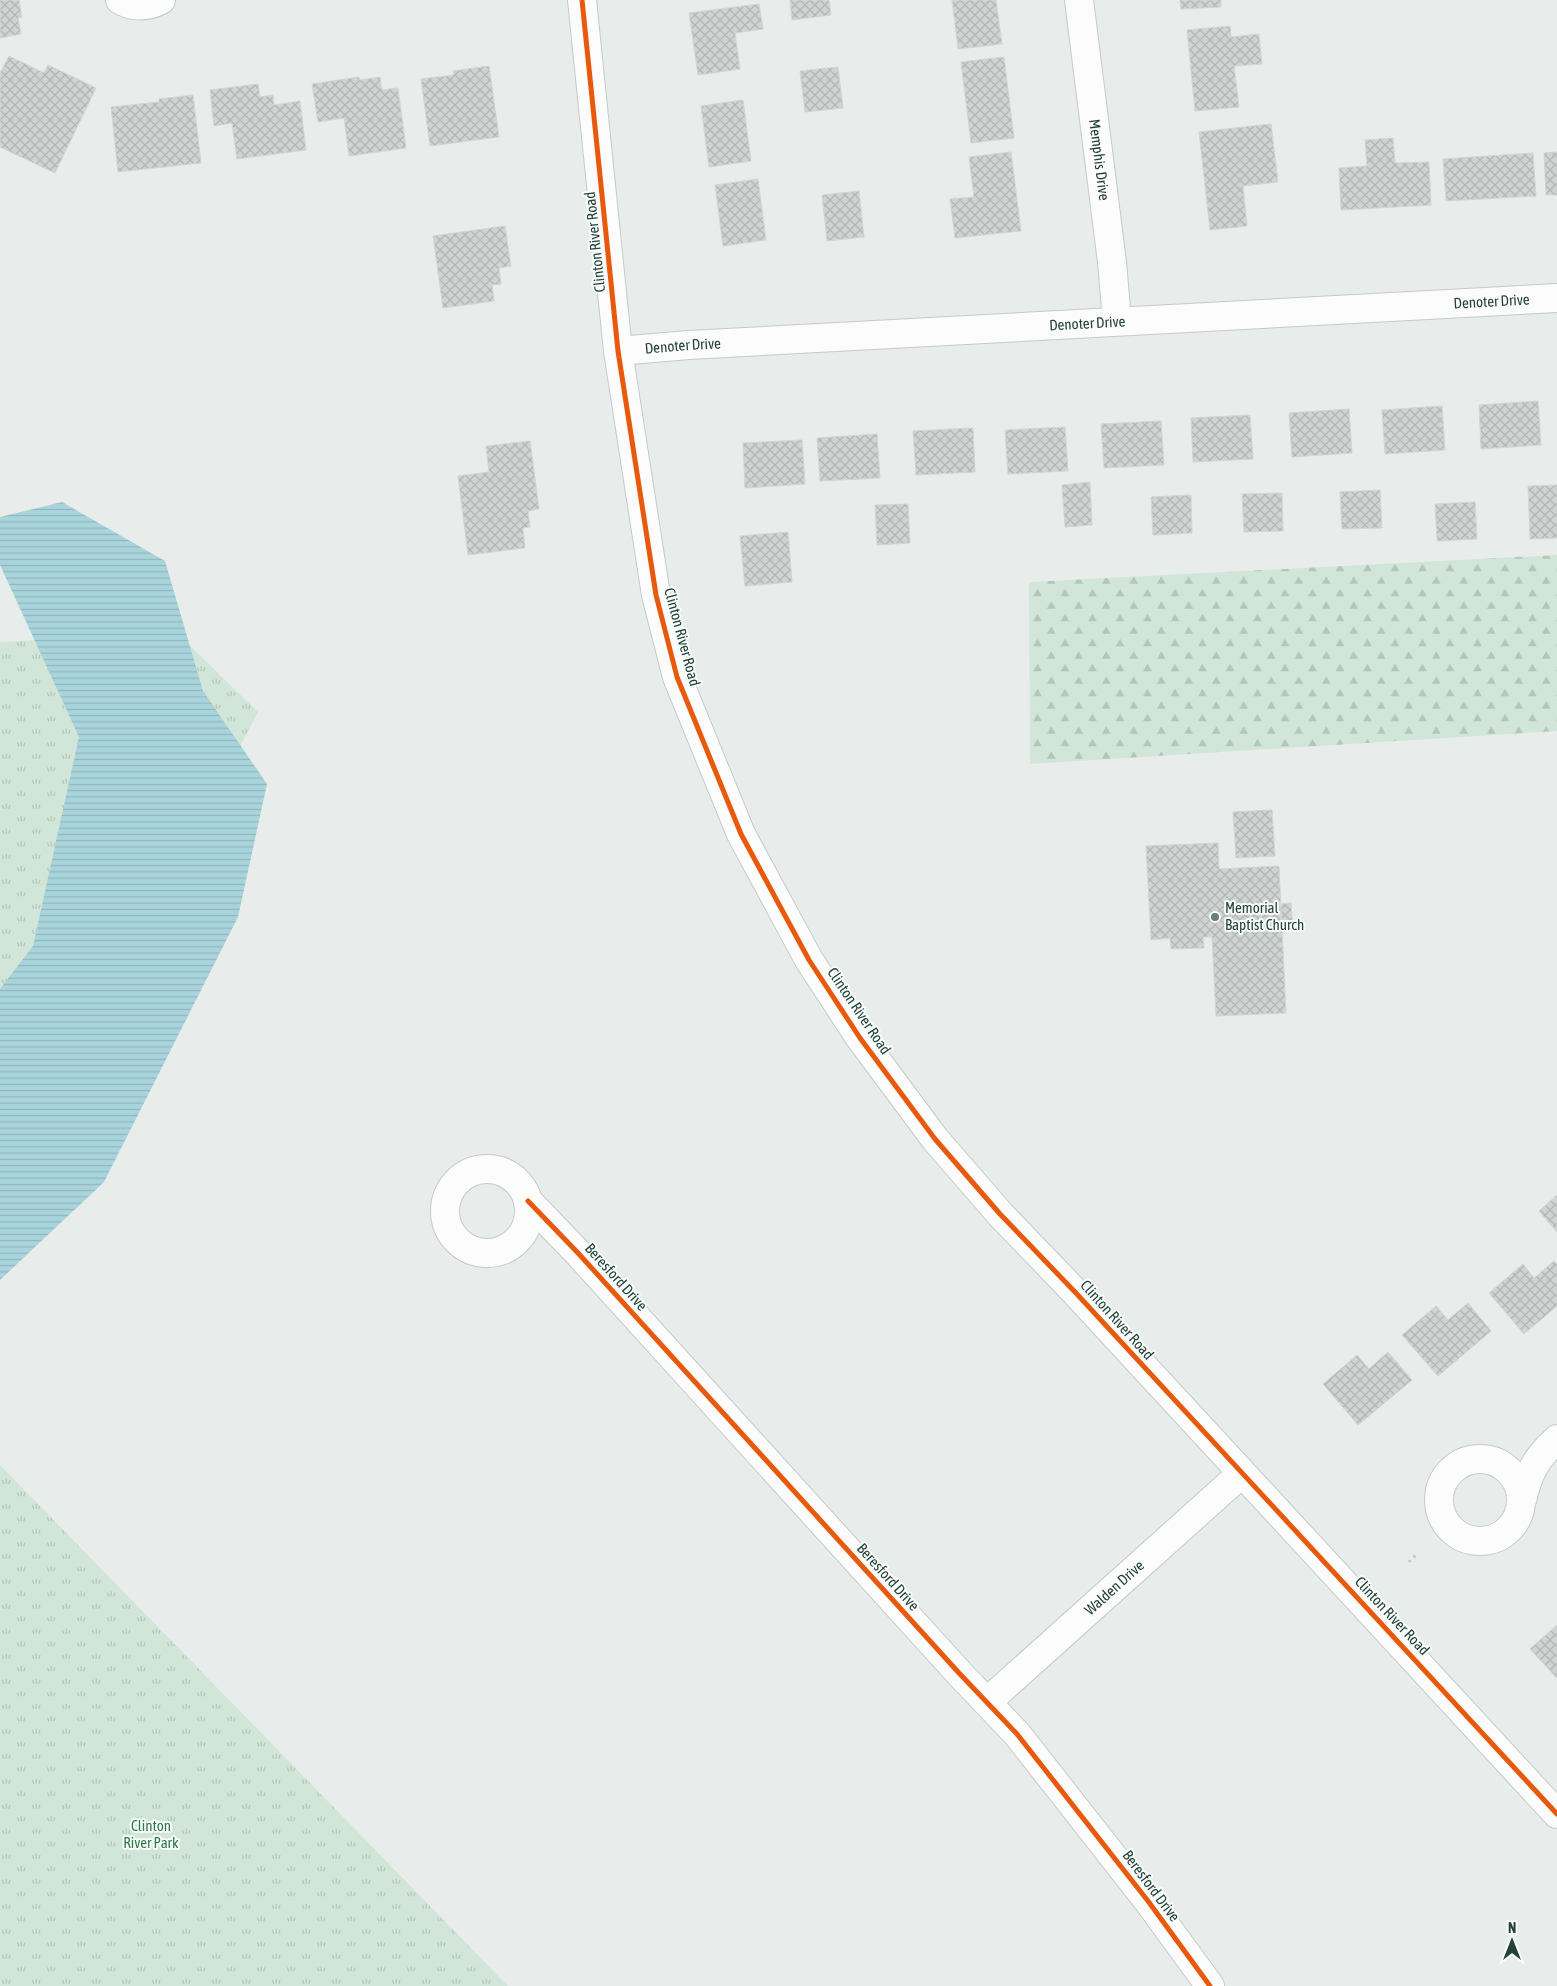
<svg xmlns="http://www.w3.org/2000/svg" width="1557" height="1986" font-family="'Asap Condensed',sans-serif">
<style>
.forest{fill:url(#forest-firs)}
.park{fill:url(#park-tufts)}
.water{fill:url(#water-rules)}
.building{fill:url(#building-cross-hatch);stroke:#d1d6d4}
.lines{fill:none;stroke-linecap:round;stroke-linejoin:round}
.street-casing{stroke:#c5cac8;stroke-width:30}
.secondary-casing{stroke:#c3cbc8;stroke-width:30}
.path{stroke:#c3ccca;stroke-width:3;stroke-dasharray:2.5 4;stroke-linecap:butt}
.street{stroke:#fcfcfc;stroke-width:28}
.secondary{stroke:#fcfcfc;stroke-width:28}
.cycleway-casing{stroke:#f7fbf9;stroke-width:8}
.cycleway{stroke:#e8590c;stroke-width:5}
.poi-dot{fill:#697e78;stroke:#f7fbf9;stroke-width:2}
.labels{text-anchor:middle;stroke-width:4;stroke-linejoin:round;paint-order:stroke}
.street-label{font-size:15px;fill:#24423a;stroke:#f7fbf9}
.poi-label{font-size:15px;fill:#24423a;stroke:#f7fbf9;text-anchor:start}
.park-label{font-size:15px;fill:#2d7a4b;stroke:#f7fbf9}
</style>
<defs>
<pattern id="forest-firs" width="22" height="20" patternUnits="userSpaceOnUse" patternTransform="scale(1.25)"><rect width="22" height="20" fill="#d1e6d8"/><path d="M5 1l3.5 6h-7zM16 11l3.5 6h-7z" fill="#b3c6ba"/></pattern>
<pattern id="park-tufts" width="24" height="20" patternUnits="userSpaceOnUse" patternTransform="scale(1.25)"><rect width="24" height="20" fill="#d1e6d8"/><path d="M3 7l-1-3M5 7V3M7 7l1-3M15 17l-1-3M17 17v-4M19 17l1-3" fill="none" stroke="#b3c6ba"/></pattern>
<pattern id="water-rules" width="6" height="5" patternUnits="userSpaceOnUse" patternTransform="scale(1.25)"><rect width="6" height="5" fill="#a9d4db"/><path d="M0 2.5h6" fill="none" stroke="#91b7bd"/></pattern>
<pattern id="building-cross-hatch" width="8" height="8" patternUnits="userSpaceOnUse" patternTransform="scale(1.25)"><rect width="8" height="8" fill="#cfd4d2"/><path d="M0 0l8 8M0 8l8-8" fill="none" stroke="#b2b7b5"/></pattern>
</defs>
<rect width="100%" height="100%" fill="#e8edeb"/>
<path class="forest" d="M1557 555V731L1030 764 1029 582Z"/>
<path class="park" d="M177 633 258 712 0 1209V642Z
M0 1465 508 1986H0Z"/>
<path class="water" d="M62 502 165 561 203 691 267 784 238 917 104 1182 0 1280V989L33 946 79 737 0 565V517Z"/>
<path class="building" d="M0 0H19L22 17 18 18 21 34 0 38Z
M790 0H829L831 15 792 20Z
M952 0H996L1002 44 958 49Z
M1180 0H1221V7L1181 9Z
M759 4 763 29 735 33 740 69 698 75 689 13Z
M1230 26 1231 37 1259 34 1262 64 1234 66 1239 107 1195 111 1187 30Z
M9 56 44 73 48 65 96 88 55 173 0 147V73Z
M1004 57 1014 138 971 143 961 62Z
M489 66 499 137 430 146 421 79 454 75 453 71Z
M838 67 843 108 805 112 800 71Z
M359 77 360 80 380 77 382 90 398 88 406 148 349 156 344 118 318 122 312 84Z
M258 84 260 97 273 95 274 105 300 101 306 150 237 159 232 123 214 126 210 90Z
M193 95 201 163 118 172 111 107 159 102V99Z
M743 100 751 161 709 167 701 106Z
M1271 124 1278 182 1243 186 1247 226 1210 230 1199 132Z
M1393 138 1395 163 1429 162 1431 205 1341 210 1339 168 1367 166 1365 140Z
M1011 152 1021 231 955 238 950 199 974 197 969 157Z
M1557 152V195H1546L1544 153Z
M1533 153 1536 196 1446 201 1443 159Z
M758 179 766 240 723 246 715 185Z
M859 191 864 237 827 241 822 195Z
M505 226 511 266 499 268 501 284 492 285 494 301 443 308 433 236Z
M1538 401 1541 445 1481 449 1479 405Z
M1442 406 1445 450 1385 454 1382 410Z
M1349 409 1352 453 1292 457 1289 413Z
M1250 415 1253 459 1193 462 1191 418Z
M1161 421 1164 465 1104 468 1101 424Z
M1065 427 1068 471 1008 474 1005 430Z
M973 428 975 472 916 475 913 431Z
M877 434 880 478 820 481 817 438Z
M802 440 805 484 745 488 743 443Z
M530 441 539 509 528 511 530 527 523 528 525 548 468 555 458 476 489 472 486 446Z
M1090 482 1092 525 1065 527 1062 485Z
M1557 485V538L1530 539 1528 486Z
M1380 490 1382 528 1342 529 1340 492Z
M1282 493 1283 531 1244 532 1242 494Z
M1191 495 1192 533 1153 535 1151 497Z
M1475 502 1477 539 1437 541 1435 504Z
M908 504 910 543 877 545 875 505Z
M788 532 792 582 745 586 740 536Z
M1272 810 1275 856 1236 858 1233 812Z
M1218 843 1219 869 1279 866 1286 1013 1216 1016 1212 937H1203L1204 948 1171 949 1170 938 1151 940 1146 846Z
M1291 903 1293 929 1281 930 1280 904Z
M1557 1195V1232L1539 1211Z
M1554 1261 1557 1264V1306L1524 1334 1489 1293 1523 1264 1534 1278Z
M1468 1303 1491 1331 1438 1376 1402 1335 1436 1306 1448 1320Z
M1388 1352 1412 1380 1358 1425 1323 1384 1357 1355 1369 1369Z
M1557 1625V1678L1530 1649Z"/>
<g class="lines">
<g class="street-casing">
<g id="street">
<path d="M120 0C134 8 147 7 161 0"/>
<path id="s1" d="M1079 0 1112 262 1117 321"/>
<path id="s2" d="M618 351 689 345 1557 298"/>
<circle cx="487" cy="1211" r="42"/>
<path d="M528 1201 578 1253 959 1673 1017 1734 1148 1901 1210 1986"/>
<circle cx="1480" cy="1500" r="41"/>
<path d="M1522 1500C1529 1472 1535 1459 1557 1439"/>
<path id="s3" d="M987 1702 1241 1474"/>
</g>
</g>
<g class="secondary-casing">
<path id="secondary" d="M582 0 618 351 656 595 677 677 741 834 809 960 860 1038 935 1139 1000 1214 1075 1292 1557 1814"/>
</g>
<path class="path" d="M1409 1562 1417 1554"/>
<use href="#street" class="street"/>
<use href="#secondary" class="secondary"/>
<g class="cycleway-casing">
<path id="cycleway" d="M582 0 618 351 656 595 677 677 741 834 809 960 860 1038 935 1139 1000 1214 1075 1292 1557 1814
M528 1201 578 1253 959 1673 1017 1734 1148 1901 1210 1986"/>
</g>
<use href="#cycleway" class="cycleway"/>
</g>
<circle class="poi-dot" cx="1215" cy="917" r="5"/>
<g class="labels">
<g class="street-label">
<text dy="5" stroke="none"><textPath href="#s1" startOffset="161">Memphis Drive</textPath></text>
<text transform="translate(595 242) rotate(-96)" y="5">Clinton River Road</text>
<text dy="5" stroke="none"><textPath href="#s2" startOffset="875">Denoter Drive</textPath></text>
<text dy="5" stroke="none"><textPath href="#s2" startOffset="470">Denoter Drive</textPath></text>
<text dy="5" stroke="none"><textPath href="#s2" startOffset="65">Denoter Drive</textPath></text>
<text transform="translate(682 637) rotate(75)" y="5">Clinton River Road</text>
<text transform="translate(859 1011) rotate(56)" y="5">Clinton River Road</text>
<text transform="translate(616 1277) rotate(48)" y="5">Beresford Drive</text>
<text transform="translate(1117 1320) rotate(48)" y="5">Clinton River Road</text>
<text transform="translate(888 1577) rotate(48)" y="5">Beresford Drive</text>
<text dy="5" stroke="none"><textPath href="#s3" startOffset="171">Walden Drive</textPath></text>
<text transform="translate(1392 1616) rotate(47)" y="5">Clinton River Road</text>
<text transform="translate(1151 1886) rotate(53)" y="5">Beresford Drive</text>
</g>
<g class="poi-label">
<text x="1225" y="913">Memorial<tspan x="1225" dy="17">Baptist Church</tspan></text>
</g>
<g class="park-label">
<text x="151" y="1831">Clinton<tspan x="151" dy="17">River Park</tspan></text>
</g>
</g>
<g transform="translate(1512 1941)" stroke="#f7fbf9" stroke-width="4" paint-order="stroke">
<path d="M0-4L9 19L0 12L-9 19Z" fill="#24423a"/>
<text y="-8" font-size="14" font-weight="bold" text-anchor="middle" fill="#24423a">N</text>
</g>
</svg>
